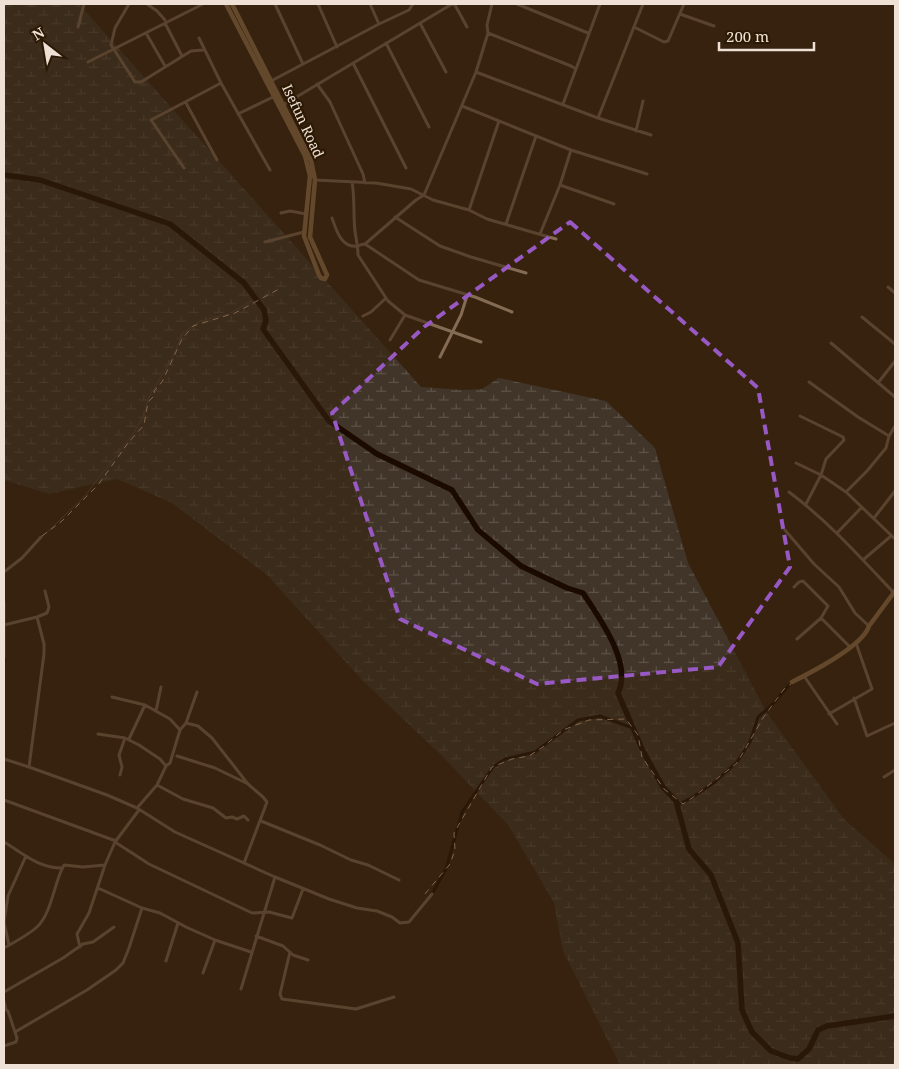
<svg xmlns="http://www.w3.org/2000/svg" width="899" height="1069" font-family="'Noto Serif',serif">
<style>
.wetland{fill:url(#wetland-marsh)}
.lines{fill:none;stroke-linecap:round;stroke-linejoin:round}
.stream{stroke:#5a4a40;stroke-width:1}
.canal{stroke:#1a0a00;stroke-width:3}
.river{stroke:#1a0a00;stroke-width:5.5}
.ferry{stroke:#e2b891;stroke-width:1;stroke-dasharray:6 5;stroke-linecap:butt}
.street{stroke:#836b54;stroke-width:3}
.secondary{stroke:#9b7651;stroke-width:4.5}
.marked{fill:none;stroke:#9859c4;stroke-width:4;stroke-dasharray:10 6;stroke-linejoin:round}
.labels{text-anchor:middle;stroke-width:4.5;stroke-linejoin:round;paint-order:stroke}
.street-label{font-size:14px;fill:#eee0d4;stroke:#2c1904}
</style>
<defs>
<pattern id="wetland-marsh" width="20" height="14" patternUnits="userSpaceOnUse" patternTransform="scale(1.25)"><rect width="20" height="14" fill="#413529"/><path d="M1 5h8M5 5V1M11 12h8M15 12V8" fill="none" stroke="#5d5247"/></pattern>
</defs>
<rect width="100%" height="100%" fill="#37220e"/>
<path class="wetland" d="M4 4H79L421 387 463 390 482 389 499 378 606 401 655 448 688 563 767 713 844 819 895 864V1065H620L563 951 554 903 509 826 442 756 362 680 267 575 172 503 117 479 49 494 4 480Z"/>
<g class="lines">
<path class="stream" d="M42 537 83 498 133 434 144 416 148 399 172 358 183 333 200 321 229 314 251 301H257"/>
<path class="canal" d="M677 805 693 797 715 782 737 762 750 742 758 717 771 706 792 682
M432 894 446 869 462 812 493 767 505 759 535 752 578 720 600 716 633 728"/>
<path class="river" d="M4 175 40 180 170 224 244 283 264 310 266 321 263 329 329 421 377 454 452 490 478 530 521 566 567 588 583 593C599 618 633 663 618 693L643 751 663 787 676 801 689 849 711 875 738 943 742 1010 752 1032 771 1051 790 1058 798 1059 809 1049 818 1030 827 1026 895 1016"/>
<path class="ferry" d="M42 536 62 521 98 485 128 443 144 425 148 402 155 395 154 391 162 382 182 339 193 326 235 313 279 289
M425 894 450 864 455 850 454 833 492 767 512 759 529 756 543 747 563 730 589 720 626 719 638 735 642 757 664 789 683 804 692 798 737 763 763 718 784 689 791 684"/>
<path class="street" d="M129 4 115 28 111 45 135 82H141L191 51 203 50
M147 4 157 11 165 20
M275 4 303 64
M318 4 337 47
M370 4 379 24
M452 4 455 5 467 27
M517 4 588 33
M680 14 714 26
M165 23 182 56
M420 23 446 72
M78 27 84 4
M634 27 664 42 668 41 684 4
M146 33 165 66
M488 33 571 66 576 69 563 104
M199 38 221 83 270 170
M386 43 429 127
M88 62 203 4
M353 63 406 168
M576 69 600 4
M476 72 598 118 651 135
M271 81 379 24 409 10 413 4
M317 84 330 102 363 174 365 183
M186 103 217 160
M283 105 452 4
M462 106 571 150 647 174
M238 114 273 97
M598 118 643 4
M636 131 643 101
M184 168 151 120 221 83
M315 180 376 183 411 189 433 200 469 210 487 219 556 239
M352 182C355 198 353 214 355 231 356 239 358 246 358 255L388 301 405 315 481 342
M560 185 614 204
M469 210 499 121
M281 213 290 211 306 214
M395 217 440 246 471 257 526 273
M332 218C336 229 341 249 358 246 360 245 363 244 365 244L419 280 475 297 512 312
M506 224 536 136
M540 234 560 185 571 150
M265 242 304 232
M365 244 416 200 424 195 476 72 488 33 487 25 492 4
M888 287 895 293
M363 316 371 312 386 298
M862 317 895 344
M390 340 405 315
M831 343 895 397
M440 357 461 315 467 296
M809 382 858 417 889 436
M878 383 895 361
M800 416 843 437 844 440 826 459 821 475 806 504
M796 463 821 475 846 492 895 539
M789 492C828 521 861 558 894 593
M846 492 867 471 886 448 889 436 895 426
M874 518 895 491
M785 530 814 564 839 587 855 613 869 626
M837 533 862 507
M863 560 891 536
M4 572 22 558 41 537
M794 587 799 582 803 581 828 606 821 618 797 639
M4 602V657
M37 617 47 613 49 607 45 591
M821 618 850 647
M4 625 37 617 44 644V654L29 767
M804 676 837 724
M197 692 186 723 198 726 212 738 248 784 263 797 267 802 244 863
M112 697 145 705
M854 698 867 736 895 723
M156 711 161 687
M829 714 872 689 856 643
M98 734 125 738
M129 739 145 705 170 719 180 730
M177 756 215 768 246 783
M4 759 29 767 107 795 137 808 175 832 275 877 329 899 357 908 377 911 392 917 400 923 409 922 432 894
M120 775 122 767 119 755 125 738 139 745 160 759 166 766
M884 777 895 770
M157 785 183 799 213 808 226 818 232 817 237 819 244 816 248 820
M4 800 116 841
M137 808 157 785 166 766 170 763 180 730 186 723
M261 821 320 845 351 860 368 865 399 880
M4 842C23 853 38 868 62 868
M115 842 149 864 252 913 269 912 292 918 303 889
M98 888 142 908 160 913 186 927 215 940
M4 922 8 896 26 856
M4 922 9 945
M256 936 283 946 293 955 308 960
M80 947 77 934 89 913 105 865 115 842 139 810
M4 948C15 942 28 935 37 927 52 913 54 882 64 865L83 867 105 865
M290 952 280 994 282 999 356 1009 394 997
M166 961 178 923
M203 973 215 940 251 952
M241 989 275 877
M4 992 63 958 83 944 93 942 114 927
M4 1001 6 1009
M4 1009 8 1011 17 1038 16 1042 4 1046
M15 1032 87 990 116 970 123 963 129 948 142 908"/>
<path class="secondary" d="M226 4 305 156 310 176 304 236 319 275 321 278 325 279 327 275 310 237 315 180 311 160 232 4
M792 682C810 673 863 646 869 626L895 591"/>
</g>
<path d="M0 0H899V1069H0ZM570 222 758 388 790 567 718 667 537 684 400 619 332 413 424 327Z" fill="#37220e" fill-opacity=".55" fill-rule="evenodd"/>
<path class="marked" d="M570 222 758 388 790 567 718 667 537 684 400 619 332 413 424 327Z"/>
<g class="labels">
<g class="street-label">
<text transform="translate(303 121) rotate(65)" y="5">Isefun Road</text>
</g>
</g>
<rect width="899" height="1069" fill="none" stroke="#eee0d4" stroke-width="10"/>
<g transform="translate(45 45) rotate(329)" stroke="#2c1904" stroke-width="4" paint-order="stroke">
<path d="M0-4L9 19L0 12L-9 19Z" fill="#eee0d4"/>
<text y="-8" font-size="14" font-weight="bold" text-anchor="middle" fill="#eee0d4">N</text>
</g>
<path d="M719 42v8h95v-8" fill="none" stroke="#eee0d4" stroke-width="2.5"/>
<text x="726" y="42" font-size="15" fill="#eee0d4" stroke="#2c1904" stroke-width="4" paint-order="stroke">200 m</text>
</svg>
